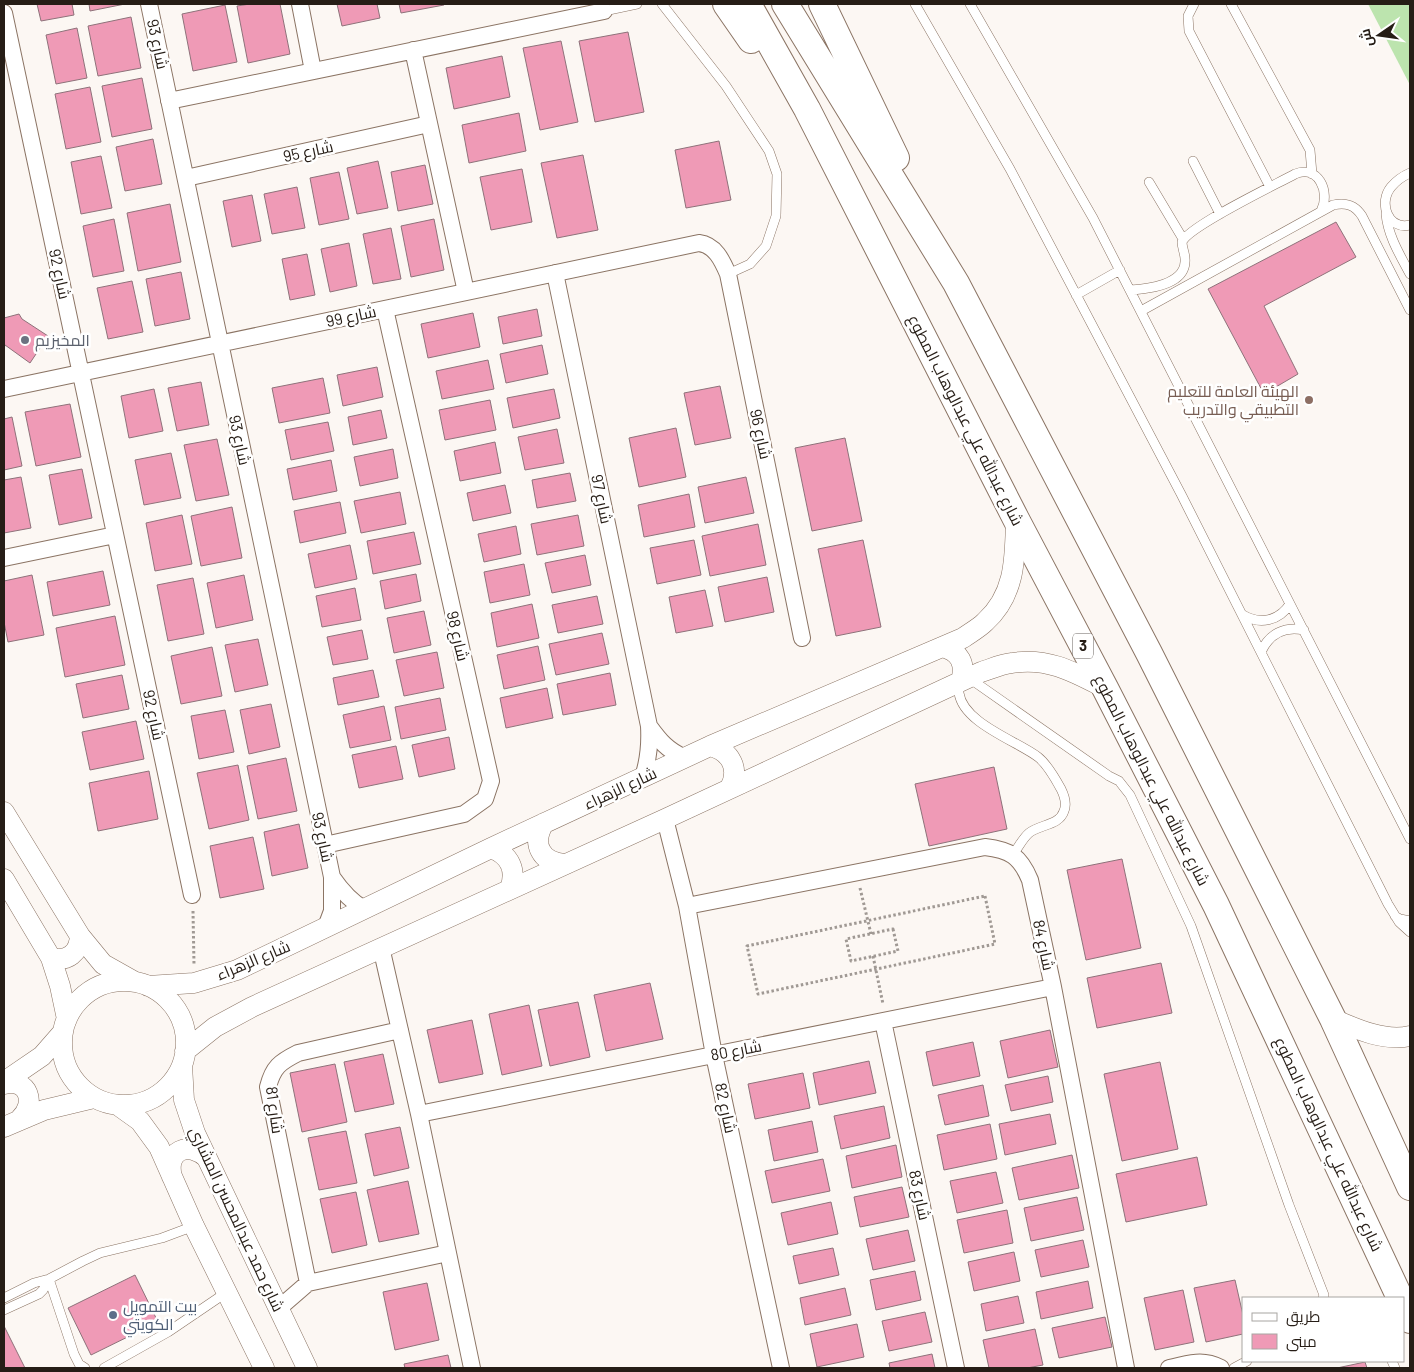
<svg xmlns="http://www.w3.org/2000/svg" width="1414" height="1372" font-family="Barlow,Cairo,sans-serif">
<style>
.green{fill:#bce4ae}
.building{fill:#ef9ab6;stroke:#8e727a}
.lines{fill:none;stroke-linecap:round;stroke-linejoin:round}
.service-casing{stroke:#8b7464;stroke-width:10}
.minor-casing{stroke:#8b7464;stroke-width:18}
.tertiary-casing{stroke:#8b7464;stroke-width:21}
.primary-casing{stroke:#8b7464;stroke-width:28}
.path{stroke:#a09994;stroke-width:3;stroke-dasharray:2.5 2.5;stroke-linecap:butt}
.service{stroke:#fff;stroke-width:9}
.minor{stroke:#fff;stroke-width:16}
.tertiary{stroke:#fff;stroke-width:20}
.primary{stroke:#fff;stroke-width:26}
.worship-dot{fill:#6b7280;stroke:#fff;stroke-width:2}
.education-dot{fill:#8d6e63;stroke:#fff;stroke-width:2}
.service-dot{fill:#5c6f8a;stroke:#fff;stroke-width:2}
.labels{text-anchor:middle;stroke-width:5;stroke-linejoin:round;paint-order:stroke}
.shield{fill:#fff;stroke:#67615c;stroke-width:1}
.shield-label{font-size:15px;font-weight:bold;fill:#261d16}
.street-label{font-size:16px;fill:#261d16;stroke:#fff}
.worship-label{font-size:16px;fill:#5b616d;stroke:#fff;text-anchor:start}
.education-label{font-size:16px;fill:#785e54;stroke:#fff;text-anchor:end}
.service-label{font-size:16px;fill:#4e5e75;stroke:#fff;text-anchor:start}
</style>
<rect width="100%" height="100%" fill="#fcf7f3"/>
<path class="green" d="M1368 4H1410V85Z"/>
<path class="building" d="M37 4H72L74 15 41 21Z
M89 4H125L90 11Z
M250 4H280L290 54 248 63 237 6Z
M337 4H377L380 18 342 26Z
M399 4H443L444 5 401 13Z
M225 5 237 62 193 71 182 14Z
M131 17 141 68 98 76 88 26Z
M77 28 87 78 56 84 46 35Z
M628 32 644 112 595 122 579 41Z
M561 41 578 122 540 130 523 48Z
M502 56 510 97 454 109 446 68Z
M142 78 152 129 112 137 102 86Z
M90 87 101 142 66 149 55 94Z
M519 113 526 151 469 163 462 125Z
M153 139 162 184 125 191 116 147Z
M719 141 731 200 686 208 675 150Z
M583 155 598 230 557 238 541 163Z
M101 156 112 208 81 214 71 162Z
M378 161 388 208 357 214 347 168Z
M425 165 433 204 398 211 391 172Z
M522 169 532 222 491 230 480 177Z
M339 172 349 219 319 225 310 178Z
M297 187 305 228 272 234 264 194Z
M252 195 261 241 232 247 223 201Z
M170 204 181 262 138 271 127 213Z
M114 219 124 271 93 277 83 226Z
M434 219 444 270 411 277 401 226Z
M1336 222 1356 257 1264 306 1298 374 1264 394 1208 289Z
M391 228 401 279 373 284 363 234Z
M349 243 357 286 330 292 321 249Z
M307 254 315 295 290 300 282 259Z
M181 272 190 319 155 326 146 279Z
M132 281 143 332 108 339 97 288Z
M537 309 542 336 503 344 498 317Z
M473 313 480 347 428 358 421 324Z
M19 314 22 319 48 336 30 363 5 345 4 349V318Z
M542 345 548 374 506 383 500 354Z
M488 360 494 389 442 399 436 371Z
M377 367 383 397 343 406 337 375Z
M323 378 330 413 279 423 272 388Z
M201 382 209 425 177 431 168 388Z
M720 386 731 438 695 445 684 393Z
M154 389 163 431 129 438 121 396Z
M554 389 560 418 513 428 507 398Z
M490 400 496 430 445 440 439 410Z
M70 404 81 457 36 466 25 412Z
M381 410 387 438 353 445 348 417Z
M12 417 22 466 4 470V419Z
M328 422 334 451 291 460 285 430Z
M676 428 686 477 639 487 629 438Z
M557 429 564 463 525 470 518 437Z
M845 438 862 521 812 531 795 448Z
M217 439 229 495 196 501 184 445Z
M495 442 501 473 460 481 454 451Z
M393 449 398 478 360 486 354 457Z
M171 453 181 498 144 505 135 460Z
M331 460 337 491 293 500 287 469Z
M82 469 92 518 59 525 49 475Z
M570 473 576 501 537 508 532 480Z
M21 477 31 528 4 533V480Z
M746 477 754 513 705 523 698 487Z
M505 485 511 513 473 521 467 493Z
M400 492 406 524 361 533 354 501Z
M689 494 695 527 644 537 638 505Z
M340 502 346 533 300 543 294 511Z
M232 507 242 558 201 566 191 516Z
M182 515 192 564 155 571 146 523Z
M578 515 584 546 537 555 531 524Z
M758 524 766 565 710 576 702 536Z
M516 526 521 554 484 562 478 534Z
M414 532 421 564 373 574 367 541Z
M694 540 701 575 657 584 650 548Z
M863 540 881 627 836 636 818 549Z
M350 545 357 579 315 588 308 554Z
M585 555 591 585 552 593 545 563Z
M524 564 530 595 490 603 484 572Z
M103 571 110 605 53 616 47 582Z
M416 574 421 601 385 609 380 581Z
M32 575 44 635 8 642 4 622V581Z
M244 575 253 620 216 628 207 583Z
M767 577 774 612 725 622 718 587Z
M193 578 204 634 168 641 157 585Z
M355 588 361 620 322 627 316 596Z
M705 590 713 626 676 633 669 597Z
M597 596 603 624 558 633 552 605Z
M532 604 539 638 497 647 491 613Z
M424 611 431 645 394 653 387 618Z
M115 616 125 665 65 677 56 628Z
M362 630 368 659 333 665 327 637Z
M602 633 609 664 556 675 549 644Z
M258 639 268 685 235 692 225 645Z
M538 646 545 680 504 689 497 655Z
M212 647 222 696 181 704 171 656Z
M437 652 444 688 404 696 396 660Z
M373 670 379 697 338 705 333 678Z
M610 673 616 705 563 715 557 684Z
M122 675 129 709 83 718 76 684Z
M547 688 553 718 506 728 500 698Z
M440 698 446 730 401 739 395 707Z
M271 704 280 747 249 754 240 710Z
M384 706 391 740 350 748 343 715Z
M225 710 234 752 199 759 191 716Z
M136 721 144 759 90 770 82 732Z
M449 737 455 769 419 777 412 745Z
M396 746 403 779 359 788 352 755Z
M286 758 297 811 258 819 247 766Z
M238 765 249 820 209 829 197 773Z
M994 767 1007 829 929 846 915 784Z
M149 771 158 819 98 831 89 783Z
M299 824 308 868 272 876 264 832Z
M253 837 264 889 220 898 210 846Z
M1122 859 1141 948 1086 960 1067 870Z
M1161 963 1172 1013 1097 1028 1087 978Z
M650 983 663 1039 606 1051 594 995Z
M578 1002 590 1057 550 1066 538 1010Z
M529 1005 542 1066 502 1075 489 1014Z
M472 1020 483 1074 439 1083 427 1030Z
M1050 1030 1058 1067 1008 1078 1000 1041Z
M973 1042 980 1076 933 1086 926 1052Z
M383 1054 394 1104 355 1112 344 1062Z
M869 1061 876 1093 819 1105 813 1073Z
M1160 1062 1178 1149 1122 1161 1104 1074Z
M335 1064 347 1122 302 1132 290 1073Z
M803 1073 810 1108 755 1119 748 1084Z
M1048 1076 1053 1102 1011 1111 1005 1085Z
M983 1085 989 1116 945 1125 938 1095Z
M884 1106 890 1138 841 1149 834 1116Z
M1050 1114 1056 1144 1005 1155 999 1124Z
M812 1121 818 1152 774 1161 768 1130Z
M990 1124 997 1159 944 1170 937 1135Z
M400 1127 409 1168 374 1176 365 1134Z
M346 1131 357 1183 319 1190 308 1138Z
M896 1145 902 1177 852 1188 846 1156Z
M1072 1155 1079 1188 1019 1200 1012 1168Z
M1197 1157 1207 1205 1126 1222 1116 1174Z
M823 1159 830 1191 772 1203 765 1171Z
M996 1172 1003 1203 957 1213 950 1181Z
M408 1181 419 1234 379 1242 367 1190Z
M902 1187 909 1217 860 1227 854 1197Z
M356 1192 367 1245 332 1253 320 1199Z
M1077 1197 1084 1230 1031 1241 1024 1208Z
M831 1202 838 1234 788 1245 781 1213Z
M1007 1210 1013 1243 964 1253 957 1220Z
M908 1230 915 1261 873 1270 866 1239Z
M1083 1240 1089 1267 1041 1277 1035 1250Z
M833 1248 839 1275 799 1284 793 1256Z
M1014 1252 1020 1281 974 1291 968 1262Z
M915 1271 921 1300 876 1310 870 1280Z
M135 1275 158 1322 91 1355 68 1308Z
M1235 1280 1243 1315V1334L1206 1342 1194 1288Z
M1088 1281 1093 1308 1041 1319 1036 1292Z
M427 1283 439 1340 395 1350 383 1292Z
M845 1288 851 1315 805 1325 800 1298Z
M1183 1290 1194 1342 1155 1350 1144 1298Z
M1018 1296 1024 1323 986 1331 981 1304Z
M925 1312 932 1342 889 1351 882 1321Z
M1105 1317 1112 1347 1059 1358 1052 1328Z
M857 1324 864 1357 817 1367 810 1334Z
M4 1326 25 1368H4Z
M1035 1329 1043 1365 1027 1368H989L983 1340Z
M932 1354 935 1368H890L889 1363Z
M448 1355 451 1368H405L404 1364Z
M1365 1362 1367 1368H1337Z"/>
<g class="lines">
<g class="service-casing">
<path id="service" d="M662 4 726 86 769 151 777 174 776 216 766 246 750 264 728 274
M915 4 1010 169 1181 494 1388 904 1399 922 1410 932
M970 4 1093 218 1410 839
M1194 4 1188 16 1189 31 1270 187
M1231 4 1310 150 1312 174
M604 11 637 4
M1193 161 1220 214
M1410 173C1403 176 1396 181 1391 187 1378 203 1388 230 1410 225
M1149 182 1183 239
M1386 214C1388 236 1400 255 1410 274
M1130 290C1147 289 1184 285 1185 262 1186 255 1182 249 1182 242 1189 226 1275 185 1295 174 1318 164 1331 192 1321 211
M1076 295 1120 270
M1141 311 1333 205C1346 202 1355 205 1362 216L1410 310
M1243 615C1260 625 1279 621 1290 604
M1261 652C1269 634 1284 626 1304 630
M969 678 1109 776 1119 781 1130 795 1191 926 1289 1205 1324 1295 1323 1298
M961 682C960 685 958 690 959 693 963 723 1017 741 1038 757 1047 764 1055 778 1061 789 1064 795 1067 804 1064 811 1059 826 1040 824 1029 833 1023 838 1018 848 1013 854
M1395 916 1400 919 1410 921
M49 1279 74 1354 79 1364 85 1368
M4 1298 34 1283 49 1279 83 1261 100 1253 162 1238 194 1226
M4 1310 39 1294 43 1290 49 1279
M1392 1361 1395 1368
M104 1368 168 1332 227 1292
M1234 1368 1247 1361"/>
</g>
<g class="minor-casing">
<path id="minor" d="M149 4 332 877V911L326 927
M300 4 313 71
M4 13 192 895
M413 50 466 292
M169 101 604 11
M186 178 429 124
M555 273 649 726C650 744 649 759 643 777
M4 389 699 243C715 245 722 260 728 274L802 638
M4 558 115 535
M649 726C660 741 667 750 685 758
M665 819 687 906 714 1055 781 1368
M325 845 464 814 485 799 491 781 385 309
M332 877C341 890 350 901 364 909
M687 906 985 847C1010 850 1020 856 1030 880L1053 987 1126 1368
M381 947 419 1114 472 1368
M883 1021 956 1368
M419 1114 1053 987
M308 1283 268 1087C273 1067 280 1062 298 1053L400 1030
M278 1309 308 1283 448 1253
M1169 1368C1190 1364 1201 1358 1221 1368"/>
</g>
<g class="tertiary-casing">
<path id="tertiary" d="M942 647C960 651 966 664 961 681
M710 746C731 751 740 769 730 788
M4 812 80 936 103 964 135 982
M544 823C531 844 541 862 564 864
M491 848C510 855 517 870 510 889
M4 879 51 958 60 986 67 1019
M51 958C68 962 79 953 80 936
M62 1043a62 62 0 1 1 124 0a62 62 0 1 1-124 0Z
M148 986 194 983 237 970 491 848 710 746 963 638C970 633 979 628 985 622 1016 594 1015 557 1016 519
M1333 1019C1356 1029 1385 1042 1410 1036
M185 1051 215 1027 252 1007 665 819 981 672C991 669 1001 664 1012 663 1048 657 1074 672 1105 688
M182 1065 184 1100 195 1133 307 1368
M4 1082 42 1056 63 1032
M4 1084C28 1078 37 1103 20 1119
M119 1106 140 1121 159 1147 194 1226 264 1368
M4 1127 44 1110 94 1098
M172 1177C165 1151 188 1140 207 1158"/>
</g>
<g class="primary-casing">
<path id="primary" d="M726 4 751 40
M748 4 807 109 1016 519 1105 688 1216 905 1400 1298
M785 4 956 283 1149 653 1333 1019 1410 1187
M822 4 896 158
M1403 1304 1410 1320"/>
</g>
<path class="path" d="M860 888 871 934
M985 896 995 944 758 994 747 946Z
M193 911 194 965
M893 929 898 951 851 961 846 939Z
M873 956 883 1004"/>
<use href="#service" class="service"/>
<use href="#minor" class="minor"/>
<use href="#tertiary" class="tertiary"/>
<use href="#primary" class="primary"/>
</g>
<circle class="worship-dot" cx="25" cy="340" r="5"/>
<circle class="education-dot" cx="1309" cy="400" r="5"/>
<circle class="service-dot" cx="113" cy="1315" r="5"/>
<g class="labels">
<rect class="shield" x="1073" y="633.5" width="20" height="25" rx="4"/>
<g class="shield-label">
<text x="1083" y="651">3</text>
</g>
<g class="street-label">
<text transform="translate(158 44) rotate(78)" y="6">شارع 93</text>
<text transform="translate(308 151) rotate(-12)" y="6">شارع 95</text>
<text transform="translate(60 274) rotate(78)" y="6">شارع 92</text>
<text transform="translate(351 316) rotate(-12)" y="6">شارع 99</text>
<text transform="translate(966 420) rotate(63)" y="6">شارع عبدالله علي عبدالوهاب المطوع</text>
<text transform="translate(761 434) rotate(78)" y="6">شارع 96</text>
<text transform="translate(240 440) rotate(78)" y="6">شارع 93</text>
<text transform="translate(602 499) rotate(78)" y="6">شارع 97</text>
<text transform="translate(458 636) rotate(77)" y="6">شارع 98</text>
<text transform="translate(154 715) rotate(78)" y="6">شارع 92</text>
<text transform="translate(1152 780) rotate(63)" y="6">شارع عبدالله علي عبدالوهاب المطوع</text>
<text transform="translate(620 788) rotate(-25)" y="6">شارع الزهراء</text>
<text transform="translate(323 837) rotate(78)" y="6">شارع 93</text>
<text transform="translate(1044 945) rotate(78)" y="6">شارع 84</text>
<text transform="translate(253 960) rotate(-23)" y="6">شارع الزهراء</text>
<text transform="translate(736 1050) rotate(-11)" y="6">شارع 80</text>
<text transform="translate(726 1108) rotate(78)" y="6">شارع 82</text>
<text transform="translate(275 1110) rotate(82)" y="6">شارع 81</text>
<text transform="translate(1329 1144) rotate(65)" y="6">شارع عبدالله علي عبدالوهاب المطوع</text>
<text transform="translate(920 1195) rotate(78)" y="6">شارع 83</text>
<text transform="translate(237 1219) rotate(65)" y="6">شارع حمد عبدالمحسن المشاري</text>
</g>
<g class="worship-label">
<text x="35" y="346">المخيزيم</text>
</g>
<g class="education-label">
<text x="1299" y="397">الهيئة العامة للتعليم<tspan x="1299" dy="18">التطبيقي والتدريب</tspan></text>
</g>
<g class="service-label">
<text x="123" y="1312">بيت التمويل<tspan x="123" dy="18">الكويتي</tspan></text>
</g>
</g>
<rect width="1414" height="1372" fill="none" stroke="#261d16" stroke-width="10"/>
<rect x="1242" y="1297" width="162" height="65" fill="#ffffff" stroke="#a8a5a2"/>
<rect x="1252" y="1313" width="25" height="8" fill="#ffffff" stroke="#a8a5a2"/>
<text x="1286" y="1322" font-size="15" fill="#261d16">طريق</text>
<rect x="1252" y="1334" width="25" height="15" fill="#ef9ab6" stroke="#a8a5a2"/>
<text x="1286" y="1347" font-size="15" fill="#261d16">مبنى</text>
<g transform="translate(1379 35) rotate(257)" stroke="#ffffff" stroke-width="4" paint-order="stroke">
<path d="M0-4L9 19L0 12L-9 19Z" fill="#261d16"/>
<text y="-8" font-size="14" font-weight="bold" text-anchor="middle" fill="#261d16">ش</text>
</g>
</svg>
